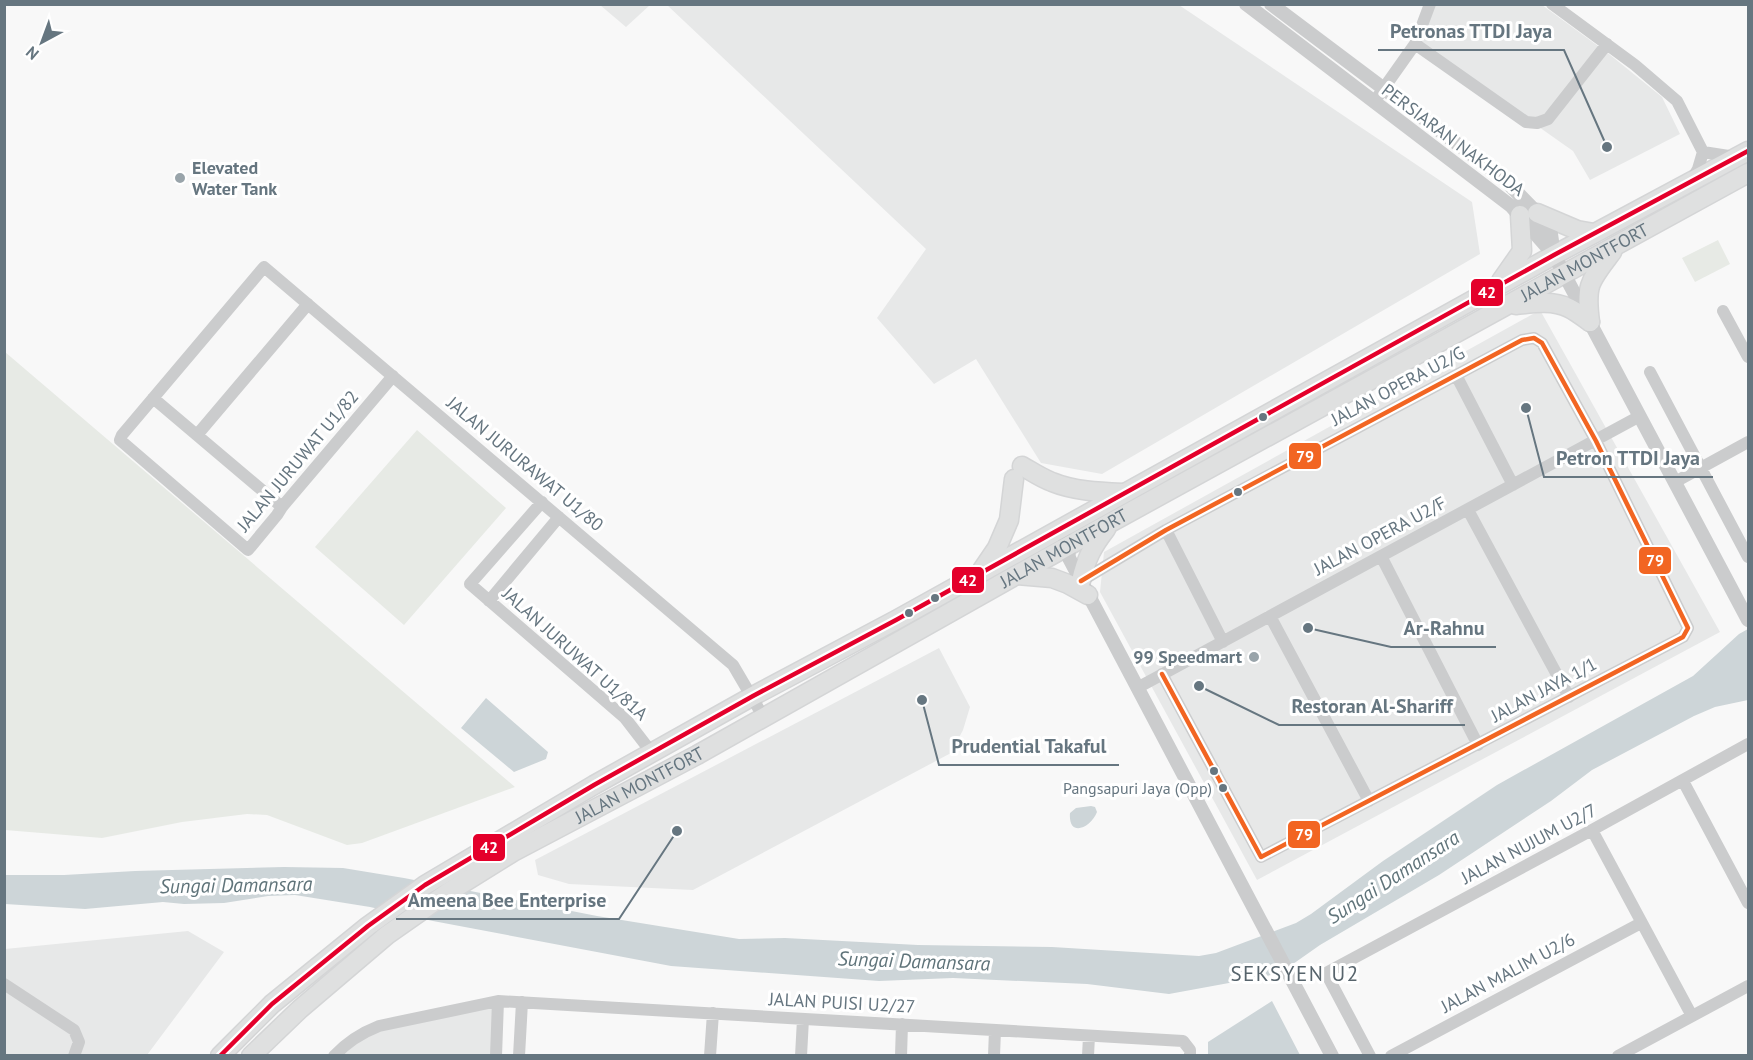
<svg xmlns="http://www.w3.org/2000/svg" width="1753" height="1060" font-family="'PT Sans',sans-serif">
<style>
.built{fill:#e7e8e8}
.green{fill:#e7eae5}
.water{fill:#cdd5d8}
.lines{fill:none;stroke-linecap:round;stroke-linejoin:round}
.primary-casing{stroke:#d4d5d6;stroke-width:21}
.minor{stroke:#cbcccd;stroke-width:12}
.tertiary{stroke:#cbcccd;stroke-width:14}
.primary{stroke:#dfe0e0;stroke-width:18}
.bus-1-casing{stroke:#fff;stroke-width:9}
.bus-2-casing{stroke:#fff;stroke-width:9}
.bus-1{stroke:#e4002b;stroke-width:4.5}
.bus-2{stroke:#f26522;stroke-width:4.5}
.poi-dot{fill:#99a4aa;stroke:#fff;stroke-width:2}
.bus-dot{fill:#667680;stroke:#fff;stroke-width:2}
.labels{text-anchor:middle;stroke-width:6;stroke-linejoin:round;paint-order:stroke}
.bus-label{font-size:16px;fill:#667680;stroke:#fff;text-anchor:end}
.street-label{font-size:18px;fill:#667680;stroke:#fff}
.poi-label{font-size:18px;font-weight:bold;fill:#667680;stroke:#fff;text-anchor:start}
.water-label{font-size:20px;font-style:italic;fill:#60747a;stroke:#fff}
.quarter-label{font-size:21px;letter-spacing:1.5px;fill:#57646c;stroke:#fff}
.leader{fill:none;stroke:#667680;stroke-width:2}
.callout-dot{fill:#667680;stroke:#fff;stroke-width:2}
.callout-label{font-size:20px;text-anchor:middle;font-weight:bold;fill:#667680;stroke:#fff;stroke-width:6;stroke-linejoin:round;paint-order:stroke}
.line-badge{stroke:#fff;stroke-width:2}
.badge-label{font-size:16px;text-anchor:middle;font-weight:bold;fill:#fff}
</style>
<rect width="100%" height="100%" fill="#f8f8f8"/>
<path class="built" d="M600 5H650L626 27Z
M667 5H1179L1472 202 1480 254 1102 474 1041 463 976 359 934 384 877 318 926 249Z
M1435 5H1542L1609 54 1662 97 1680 134 1590 180 1573 151 1421 44Z
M1540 310 1720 632 1257 880 1100 592 1104 552Z
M939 648 970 707 963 730 951 753 693 890 569 884 538 875 535 860Z
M188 931 224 952 147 1055 5 1056V949Z
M493 1006 492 1055 339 1056 370 1033Z"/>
<path class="green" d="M1718 240 1730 264 1695 282 1682 258Z
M5 352 515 787 362 843 347 845 267 815 247 814 182 822 102 838 5 830Z
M417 430 506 508 404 625 315 547Z"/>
<path class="water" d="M1748 629V700L1715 707 1694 716 1592 770 1551 801 1439 875 1320 945 1283 971 1267 976 1169 994 1087 984 953 978 879 981 671 966 433 921 370 907 295 895 268 896 224 903 184 904 163 902 85 909 5 904 4 875H64L135 871 284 867 343 868 404 878 597 916 739 939 785 938 918 945 1052 947 1199 956 1216 953 1296 923 1311 914 1383 861 1497 785 1693 676 1739 634Z
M486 698 548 752 546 759 514 772 461 728Z
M1091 806 1095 807 1097 812C1091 828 1068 838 1070 813L1076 808Z
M1272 1001 1300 1055H1208V1042Z"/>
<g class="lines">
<g class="primary-casing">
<g id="primary">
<path d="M1537 213 1577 230 1594 233"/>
<path d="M1501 281 1522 251 1520 215"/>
<path d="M1516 305C1533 303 1553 300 1569 308 1577 312 1583 317 1590 322"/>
<path d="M1590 322C1585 284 1590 281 1612 252"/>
<path d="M1022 466C1031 471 1041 478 1052 482 1074 491 1099 492 1123 493"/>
<path d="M982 570 997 548 1009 520 1014 479"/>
<path d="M1017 575 1052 578 1068 584 1088 595"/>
<path d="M1081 581C1086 559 1092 547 1106 529"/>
<path d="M220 1056 272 1004 368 926 425 885 594 785 753 696 896 620 1554 255 1748 151"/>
<path id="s1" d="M251 1056 300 1009 387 935 447 893 513 852 697 755 1068 546 1748 173"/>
</g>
</g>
<path class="minor" d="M1552 4 1635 65 1677 101 1703 152
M1415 44 1526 122 1537 123 1548 119 1607 44
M1374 102 1415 44 1430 4
M1703 152 1735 157
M1691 181 1698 169 1703 152
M1723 311 1748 357
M1650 372 1748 557
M1456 375 1513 485
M393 376 282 507 277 515 248 550 120 440 122 435 264 267 733 665 764 718
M153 398 282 507
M197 435 308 304
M1675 482 1748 442
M542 502 470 584 625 718 652 753
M1468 510 1569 697
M1166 530 1223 642
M1381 556 1478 745
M1081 581 1166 530 1522 340 1534 338 1542 343 1596 441 1688 628 1683 637 1261 857 1162 674
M489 601 559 517
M1270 616 1369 801
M1137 688 1640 416
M1683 781 1748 903
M1592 830 1692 1016
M4 984 74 1030 79 1042 74 1056
M334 1056C347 1042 361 1033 379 1026L498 1001 1183 1041 1190 1050V1056
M496 1056 498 1001
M519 1056 522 1002
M710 1056 713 1013
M801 1056 803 1019
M901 1056 902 1024
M994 1056 995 1030
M1088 1056 1089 1036
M1370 1056 1326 973 1592 830 1748 744
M1391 1056 1641 923
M1618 1056 1748 986"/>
<path class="tertiary" d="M1246 4 1511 206 1554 255 1748 620
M1271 4 1504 179 1537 213 1551 234 1554 255
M1065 538 1068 546 1069 558 1332 1056"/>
<use href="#primary" class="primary"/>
<g class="bus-1-casing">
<path id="bus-1" d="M220 1056 272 1004 368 926 425 885 594 785 753 696 896 620 1554 255 1748 151"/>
</g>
<g class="bus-2-casing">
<path id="bus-2" d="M1081 581 1166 530 1522 340 1534 338 1542 343 1596 441 1688 628 1683 637 1261 857 1162 674"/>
</g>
<use href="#bus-1" class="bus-1"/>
<use href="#bus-2" class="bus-2"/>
</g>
<g class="poi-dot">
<circle cx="180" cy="178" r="6"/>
<circle cx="1254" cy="657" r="6"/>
</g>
<g class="bus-dot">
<circle cx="1263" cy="417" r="5"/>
<circle cx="1238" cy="492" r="5"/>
<circle cx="935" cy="598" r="5"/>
<circle cx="909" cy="613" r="5"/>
<circle cx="1214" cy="771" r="5"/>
<circle cx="1223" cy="788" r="5"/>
</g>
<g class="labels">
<g class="bus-label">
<text x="1212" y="794">Pangsapuri Jaya (Opp)</text>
</g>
<g class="street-label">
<text transform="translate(1453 140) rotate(37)" y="6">PERSIARAN NAKHODA</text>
<text dy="6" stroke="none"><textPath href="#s1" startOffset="1556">JALAN MONTFORT</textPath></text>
<text transform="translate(1398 386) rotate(-28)" y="6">JALAN OPERA U2/G</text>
<text transform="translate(298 461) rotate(-50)" y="6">JALAN JURUWAT U1/82</text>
<text transform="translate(525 464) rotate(40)" y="6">JALAN JURURAWAT U1/80</text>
<text transform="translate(1380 536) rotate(-28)" y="6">JALAN OPERA U2/F</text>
<text dy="6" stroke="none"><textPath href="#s1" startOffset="962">JALAN MONTFORT</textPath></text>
<text transform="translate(575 654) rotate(42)" y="6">JALAN JURUWAT U1/81A</text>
<text transform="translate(1544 690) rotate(-28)" y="6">JALAN JAYA 1/1</text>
<text dy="6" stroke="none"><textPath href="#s1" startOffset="476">JALAN MONTFORT</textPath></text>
<text transform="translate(1529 844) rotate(-28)" y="6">JALAN NUJUM U2/7</text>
<text transform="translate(1508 973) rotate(-28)" y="6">JALAN MALIM U2/6</text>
<text transform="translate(842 1003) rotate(3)" y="6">JALAN PUISI U2/27</text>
</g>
<g class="poi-label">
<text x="192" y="174">Elevated<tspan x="192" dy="21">Water Tank</tspan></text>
<text x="1242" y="663" text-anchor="end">99 Speedmart</text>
</g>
<g class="water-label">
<text transform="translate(1393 877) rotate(-33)" y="7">Sungai Damansara</text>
<text transform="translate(236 885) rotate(-1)" y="7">Sungai Damansara</text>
<text transform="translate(914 961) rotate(2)" y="7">Sungai Damansara</text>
</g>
<g class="quarter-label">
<text x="1295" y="981">SEKSYEN U2</text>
</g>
</g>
<path class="leader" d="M1607 147L1564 50H1378M1526 408L1544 477H1713M1308 628L1391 647H1496M1199 686L1279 725H1465M922 700L939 765H1119M677 831L619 919H396"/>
<g class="callout-dot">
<circle cx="1607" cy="147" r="6"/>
<circle cx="1526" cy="408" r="6"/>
<circle cx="1308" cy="628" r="6"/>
<circle cx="1199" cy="686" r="6"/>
<circle cx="922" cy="700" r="6"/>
<circle cx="677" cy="831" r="6"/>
</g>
<g class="callout-label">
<text x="1471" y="38">Petronas TTDI Jaya</text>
<text x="1628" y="465">Petron TTDI Jaya</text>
<text x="1444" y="635">Ar-Rahnu</text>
<text x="1372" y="713">Restoran Al-Shariff</text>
<text x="1029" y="753">Prudential Takaful</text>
<text x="507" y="907">Ameena Bee Enterprise</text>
</g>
<g class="line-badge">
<rect x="1470" y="278" width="34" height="29" rx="6" fill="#e4002b"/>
<rect x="1288" y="442" width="34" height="28" rx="6" fill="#f26522"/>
<rect x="1638" y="546" width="34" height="29" rx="6" fill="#f26522"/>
<rect x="951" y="566" width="34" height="28" rx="6" fill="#e4002b"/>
<rect x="1287" y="820" width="34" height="29" rx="6" fill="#f26522"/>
<rect x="472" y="833" width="34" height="29" rx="6" fill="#e4002b"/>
</g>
<g class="badge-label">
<text x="1487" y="298">42</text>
<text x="1305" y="462">79</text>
<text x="1655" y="566">79</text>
<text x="968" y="586">42</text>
<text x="1304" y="840">79</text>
<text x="489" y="853">42</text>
</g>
<rect width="1753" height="1060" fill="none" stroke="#667680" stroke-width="12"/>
<g transform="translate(42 42) rotate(221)" stroke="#ffffff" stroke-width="4.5" paint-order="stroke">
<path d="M0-4.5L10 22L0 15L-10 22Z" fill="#667680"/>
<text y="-9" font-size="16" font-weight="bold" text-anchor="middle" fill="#667680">N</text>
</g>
</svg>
